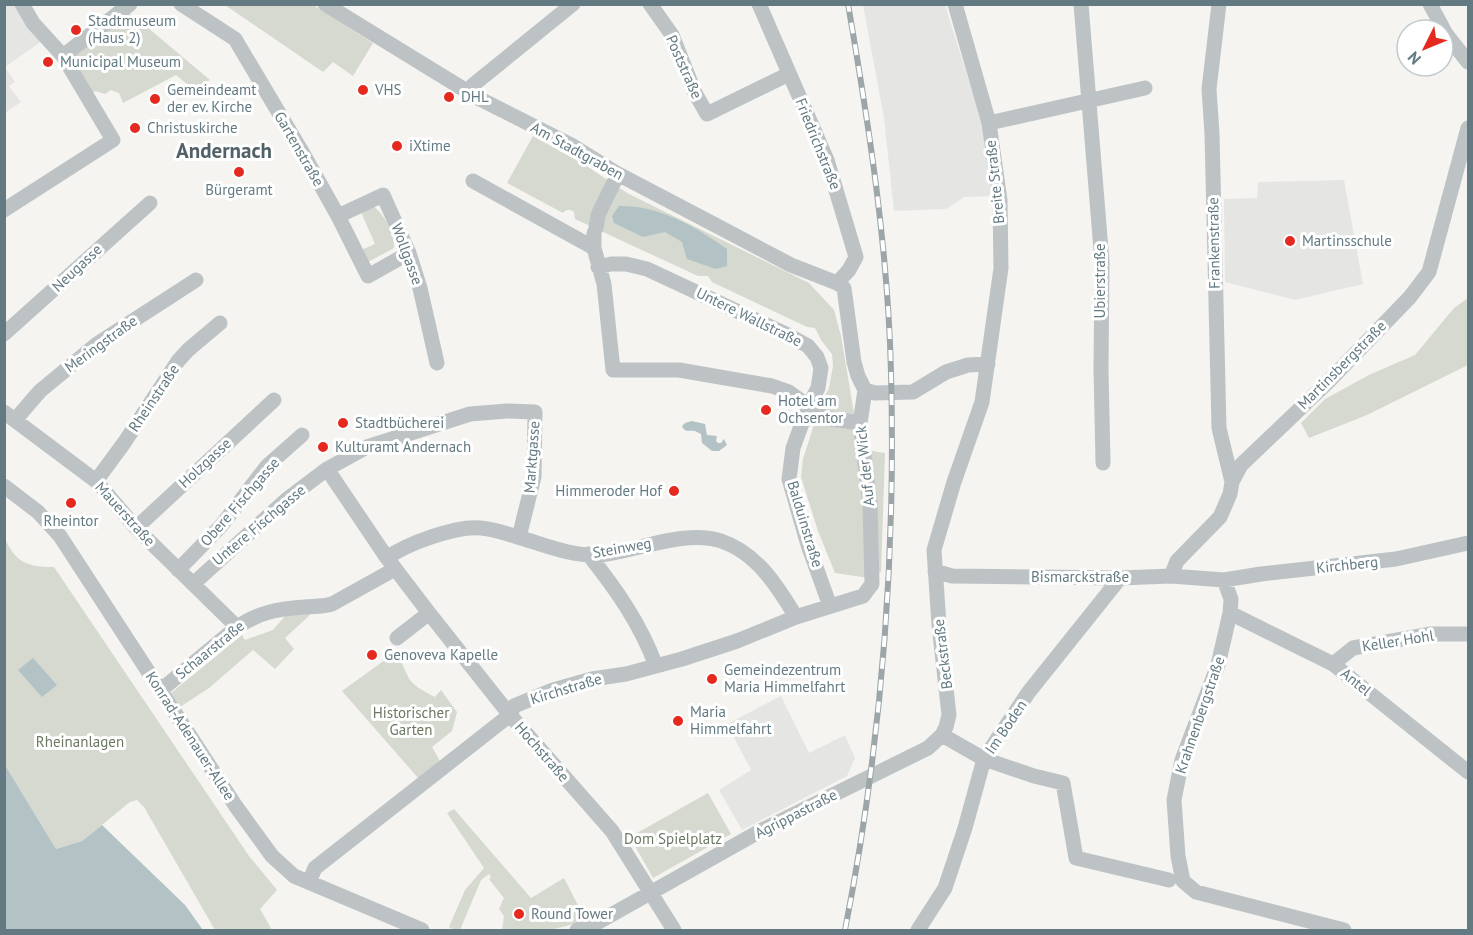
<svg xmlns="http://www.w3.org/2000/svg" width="1473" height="935" font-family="'PT Sans',sans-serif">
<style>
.built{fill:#e5e5e4}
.green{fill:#d5d9cf}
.water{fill:#b3c3c5}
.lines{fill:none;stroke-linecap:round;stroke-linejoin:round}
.minor{stroke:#bdc3c5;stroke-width:15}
.rail-casing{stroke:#9ca6a9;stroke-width:6}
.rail{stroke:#fff;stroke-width:4;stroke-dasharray:11;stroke-linecap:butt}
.poi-dot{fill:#e6291f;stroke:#fff;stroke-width:2}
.labels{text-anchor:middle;stroke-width:6;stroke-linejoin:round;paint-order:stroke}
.poi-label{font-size:15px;fill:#637a82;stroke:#fff;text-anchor:start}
.street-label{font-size:15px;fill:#637a82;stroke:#fff}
.park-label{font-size:15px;fill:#6b7962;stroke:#fff}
.district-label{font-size:21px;font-weight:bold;fill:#516167;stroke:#fff}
</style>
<rect width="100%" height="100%" fill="#f5f4f0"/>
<path class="built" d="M5 5H17L42 41 5 67 15 82 9 86 21 102 5 113Z
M863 5H945L985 132 990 158V196L964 197 946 209 894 211 884 118Z
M1344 180 1363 284 1295 300 1225 282 1224 199 1257 198 1258 182Z
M781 696 809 753 845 735 855 758 847 776 742 830 719 790 751 770 727 724Z"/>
<path class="green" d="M225 5H313L373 43 353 76 333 62 323 72Z
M129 13 135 17 210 80 193 89 176 75 123 103 119 93 111 90 105 94 95 91 90 95 69 59Z
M533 136 585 165 627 193 809 283 834 310 841 336 860 449 885 453 881 572 869 578 835 573 818 531 801 477 803 459 820 406 829 388 833 366 832 354 821 340 815 328 807 327 712 282 708 276H698L575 219 574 212C570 209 567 209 563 213L507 183Z
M373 206C384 214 395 234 394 248L368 262 361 250 375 244 361 212Z
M1468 298V365L1367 415 1309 438 1301 423 1325 399 1369 375 1415 355 1454 308Z
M4 537C16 563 27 567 54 567L249 856 277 890 260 909 272 930H215L144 807 137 800 130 802 82 841 56 849 5 765Z
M292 608 312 613 285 638 294 649 275 669 253 650 209 688 180 707 171 693 242 635 245 640 273 630Z
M396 652C412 680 403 681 435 697L441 690 457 712 452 731 432 747 440 761 419 779 342 691Z
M708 793 731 834 653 878 630 837Z
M454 809 531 898 564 878 586 921 550 930H502L504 916 499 909 504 898 489 879 491 877 489 874 481 880 460 930H454L449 927 465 890 484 868 447 813Z"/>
<path class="water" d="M619 206C658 205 695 226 727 249V266L716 269 687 259 682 242 665 232 643 237 614 223 612 216Z
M692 421 705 424 707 435 717 436 716 441 718 443H721L724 439 727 445 719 451H712L702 443 701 434 695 431C689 430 685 433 682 426L685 423Z
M33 658 57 685 42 697 18 670Z
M5 765 56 849 82 841 102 825 185 905 203 930H5Z"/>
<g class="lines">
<path class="minor" d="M181 4 235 39 301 150 338 216 368 276 409 253
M650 4 672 35 695 93 707 114 789 74
M759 4 827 160 856 257 849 270 837 283
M1081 4 1102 262 1101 369 1103 463
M1219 4 1209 89 1212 134 1219 428 1232 482
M1430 4 1446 34 1468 62
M63 56 130 4
M469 92 473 85 573 4
M989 123 1145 88
M473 181 594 248
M4 210 113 140 63 56 33 23 22 4
M338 216 383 195 409 253 420 288 437 363
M596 228 598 215 618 174
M594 233V248L604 284 613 370H679L772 386 789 392 825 418 860 423
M598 267 611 264H626L647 269 788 335 808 346 817 357 821 368 818 388 808 407 793 448 789 479 808 545 830 606
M4 334 150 203
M865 390 875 393 913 392 946 372 968 365 988 364
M4 412 96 481 136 528 237 627
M15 420 40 391 97 344 196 280
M327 469 387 558 429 613 510 715 612 831 674 930
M96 481 124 443 178 361 188 350 220 323
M4 486 38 512 60 536 235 805 272 856 294 876 422 930
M136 528 274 400
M588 554C616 589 640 623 656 666
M387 558C406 544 457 525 481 528 494 529 508 534 521 538 545 545 574 557 600 555 636 551 686 529 721 541 757 553 778 587 796 617
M178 570 221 526 267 466 302 435
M935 571 952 576 1120 578 1171 576 1224 580 1261 574 1396 559 1468 543
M1171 576 1177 561 1220 517 1230 494 1232 482 1241 465 1329 381 1410 297 1429 272 1468 128
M1224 580 1231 599 1230 613 1218 665 1182 760 1174 800 1178 856 1183 881 1196 892 1344 930
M193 584 286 500 327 469 367 447 470 414 507 411 535 412 534 477 519 537
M1230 613 1333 664 1468 772
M397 638 429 613
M1333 664 1353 648 1431 634H1468
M161 690 237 627C260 612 277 609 304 607 314 606 322 607 332 604L395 569
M942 735 984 759 1034 776 1063 783 1076 858 1169 880
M309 882 315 868 510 715 514 706 553 690 592 679 626 674 682 659 737 641 796 617 863 596 872 584 870 503 860 423 865 390 858 376 854 362 844 288 837 283 791 265 719 227 618 174 573 146 478 98 325 4
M577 930 595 924 762 830 928 748 942 735 946 727 949 715 939 625 934 550 954 482 982 402 1001 268 1000 200 989 123 955 4
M918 930 945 888 965 828 984 759 1028 693 1120 578"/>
<g class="rail-casing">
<path id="rail" d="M845 930C881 747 896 559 891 372 888 248 869 126 848 4"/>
</g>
<use href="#rail" class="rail"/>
</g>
<g class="poi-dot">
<circle cx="76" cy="30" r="6"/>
<circle cx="48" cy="62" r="6"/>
<circle cx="363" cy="90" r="6"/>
<circle cx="449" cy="97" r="6"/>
<circle cx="155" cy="99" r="6"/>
<circle cx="135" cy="128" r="6"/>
<circle cx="397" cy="146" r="6"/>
<circle cx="239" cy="172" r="6"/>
<circle cx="1290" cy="241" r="6"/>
<circle cx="766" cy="410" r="6"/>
<circle cx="343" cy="423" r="6"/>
<circle cx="323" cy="447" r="6"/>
<circle cx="674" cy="491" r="6"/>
<circle cx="71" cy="503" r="6"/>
<circle cx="372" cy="655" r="6"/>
<circle cx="712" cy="679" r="6"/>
<circle cx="678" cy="721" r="6"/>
<circle cx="519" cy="914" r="6"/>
</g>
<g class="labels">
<g class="poi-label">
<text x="88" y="26">Stadtmuseum<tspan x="88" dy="17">(Haus 2)</tspan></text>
<text x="60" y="67">Municipal Museum</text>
<text x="167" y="95">Gemeindeamt<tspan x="167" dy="17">der ev. Kirche</tspan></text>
<text x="375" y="95">VHS</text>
<text x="461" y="102">DHL</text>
<text x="147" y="133">Christuskirche</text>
<text x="409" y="151">iXtime</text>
<text x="239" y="195" text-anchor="middle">Bürgeramt</text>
<text x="1302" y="246">Martinsschule</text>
<text x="778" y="406">Hotel am<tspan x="778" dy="17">Ochsentor</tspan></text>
<text x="355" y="428">Stadtbücherei</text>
<text x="335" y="452">Kulturamt Andernach</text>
<text x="662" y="496" text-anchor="end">Himmeroder Hof</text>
<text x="71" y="526" text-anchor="middle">Rheintor</text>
<text x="384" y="660">Genoveva Kapelle</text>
<text x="724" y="675">Gemeindezentrum<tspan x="724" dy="17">Maria Himmelfahrt</tspan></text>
<text x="690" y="717">Maria<tspan x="690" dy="17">Himmelfahrt</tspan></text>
<text x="531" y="919">Round Tower</text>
</g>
<g class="street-label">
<text transform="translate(684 67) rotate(66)" y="5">Poststraße</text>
<text transform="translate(818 144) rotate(68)" y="5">Friedrichstraße</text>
<text transform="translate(299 149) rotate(60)" y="5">Gartenstraße</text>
<text transform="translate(577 151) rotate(29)" y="5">Am Stadtgraben</text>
<text transform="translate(995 182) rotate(-96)" y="5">Breite Straße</text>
<text transform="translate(1214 243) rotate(-91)" y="5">Frankenstraße</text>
<text transform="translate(407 254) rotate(70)" y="5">Wollgasse</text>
<text transform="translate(77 268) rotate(-43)" y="5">Neugasse</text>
<text transform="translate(1100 281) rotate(-90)" y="5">Ubierstraße</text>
<text transform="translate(749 317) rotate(26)" y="5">Untere Wallstraße</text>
<text transform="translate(101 344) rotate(-36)" y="5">Meringstraße</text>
<text transform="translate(1342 365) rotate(-45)" y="5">Martinsbergstraße</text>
<text transform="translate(154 398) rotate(-56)" y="5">Rheinstraße</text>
<text transform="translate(532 457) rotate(-86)" y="5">Marktgasse</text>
<text transform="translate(205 463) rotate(-43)" y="5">Holzgasse</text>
<text transform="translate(865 466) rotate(-96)" y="5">Auf der Wick</text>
<text transform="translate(240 502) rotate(-49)" y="5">Obere Fischgasse</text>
<text transform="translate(125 514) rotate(48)" y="5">Mauerstraße</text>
<text transform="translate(805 524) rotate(73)" y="5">Balduinstraße</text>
<text transform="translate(259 525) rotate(-40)" y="5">Untere Fischgasse</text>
<text transform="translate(622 548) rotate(-10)" y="5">Steinweg</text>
<text transform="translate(1347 565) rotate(-6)" y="5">Kirchberg</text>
<text x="1080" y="582">Bismarckstraße</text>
<text transform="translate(1398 641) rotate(-9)" y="5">Keller Hohl</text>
<text transform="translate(210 650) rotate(-39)" y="5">Schaarstraße</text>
<text transform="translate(943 654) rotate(-97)" y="5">Beckstraße</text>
<text transform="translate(1356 682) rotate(39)" y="5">Antel</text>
<text transform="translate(566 689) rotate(-17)" y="5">Kirchstraße</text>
<text transform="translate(1200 715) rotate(-71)" y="5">Krahnenbergstraße</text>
<text transform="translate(1006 727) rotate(-56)" y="5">Im Boden</text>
<text transform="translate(190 736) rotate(57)" y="5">Konrad-Adenauer-Allee</text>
<text transform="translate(542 752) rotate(49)" y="5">Hochstraße</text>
<text transform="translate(796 814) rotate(-27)" y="5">Agrippastraße</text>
</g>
<g class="park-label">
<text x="411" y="718">Historischer<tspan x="411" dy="17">Garten</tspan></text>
<text x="80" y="747">Rheinanlagen</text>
<text x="673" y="844">Dom Spielplatz</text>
</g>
<g class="district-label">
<text x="224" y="158">Andernach</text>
</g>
</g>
<rect width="1473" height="935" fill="none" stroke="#637a82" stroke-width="12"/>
<g transform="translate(1425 48) rotate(227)"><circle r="28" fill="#ffffff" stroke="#c1cacd" stroke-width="1.5"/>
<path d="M0-4.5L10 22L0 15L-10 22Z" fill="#e6291f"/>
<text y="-9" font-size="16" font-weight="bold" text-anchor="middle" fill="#637a82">N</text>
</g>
</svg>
